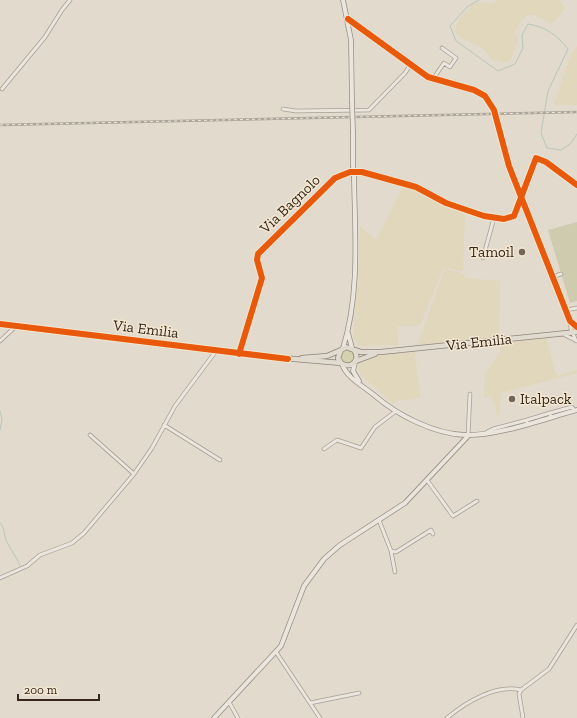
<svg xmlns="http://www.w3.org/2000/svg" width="577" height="718" font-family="'Zilla Slab',serif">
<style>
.farmland{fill:#e1d7bc}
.green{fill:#d4d1ae}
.cemetery{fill:#cecbae}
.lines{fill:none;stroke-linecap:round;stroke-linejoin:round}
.stream{stroke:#b7c7bc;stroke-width:1}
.street-casing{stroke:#a79f95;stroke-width:4.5}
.secondary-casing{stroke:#978f85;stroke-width:5.5}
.primary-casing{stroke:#8d857c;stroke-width:6}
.street{stroke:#eae5dd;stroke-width:3}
.secondary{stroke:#eae5dd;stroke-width:4}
.primary{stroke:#e1dacf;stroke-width:4.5}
.rail-casing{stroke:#a9a49d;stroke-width:2.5}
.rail{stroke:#f4e7d1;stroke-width:1;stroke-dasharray:3;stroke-linecap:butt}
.secondary-bridge-casing{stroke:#978f85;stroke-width:5.5;stroke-linecap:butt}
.secondary-bridge{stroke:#eae5dd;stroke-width:4}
.cycleway-casing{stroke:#f4e7d1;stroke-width:8}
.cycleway{stroke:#e8590c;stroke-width:6}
.poi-dot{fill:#72665a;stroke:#f4e7d1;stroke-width:1.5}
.labels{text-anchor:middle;stroke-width:3;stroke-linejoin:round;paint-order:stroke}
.street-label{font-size:15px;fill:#35271d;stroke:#f4e7d1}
.poi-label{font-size:15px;fill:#35271d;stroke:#f4e7d1;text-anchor:end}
</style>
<rect width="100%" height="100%" fill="#e2dacc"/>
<path class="farmland" d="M499 0H559L565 8 552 24 535 15H528L523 19 515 31 518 40 515 49 510 61 505 63 493 60 481 47 463 39 455 33 457 23 462 15 469 10 471 5 478 2 491 4Z
M577 46V105H554L569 59Z
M403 186 422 193 439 202 465 212 463 271 443 268 420 326H397L398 345 358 346 353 337 358 281 360 227 376 240Z
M445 269 464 274 465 278 500 281 499 337 417 345Z
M546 338 556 374 559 375 577 370V373L501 393 499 419 491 396 484 398 485 374 500 351V343Z
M415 352 420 398 394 401 393 404 359 373 358 364 361 360 378 355Z"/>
<path class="green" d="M341 356a7 7 0 1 1 14 0a7 7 0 1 1-14 0Z"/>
<path class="cemetery" d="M577 222V301L570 303 548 230Z"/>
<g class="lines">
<path class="stream" d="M479 0 468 6 450 26 456 41 498 71 515 64 523 48 522 35 528 24C546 27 557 35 568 49L548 91 541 133 547 148 561 150 570 144 577 134
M0 411 2 419 0 430
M0 523C5 528 4 534 6 540 10 550 17 556 20 566"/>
<g class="street-casing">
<path id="street" d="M348 19 428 77 474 90 485 96 494 110
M433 79 444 63 450 67 456 58 442 48
M2 89 45 37 62 10 70 0
M283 109 296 111 369 110 405 73 411 64
M495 116C514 187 545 252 570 321L577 327
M483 258 494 218
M552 277 561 274
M566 310 577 308
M570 321 571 329 576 341
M565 335 575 340
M0 341 16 326
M239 354 262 278 257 260 258 254 335 178 350 172H362L416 187 446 203 484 216 504 219 514 216 536 158 546 162 577 185
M551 417 550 413 572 407 574 410
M527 422V420L550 413
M164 425 220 460
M487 432 493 429 527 420
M90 435 134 474
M468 435 470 394
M324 449 337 440 361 448 375 427 396 411
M427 480 453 516 477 501
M379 520 391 551 395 572
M391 551 396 552 431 530 433 534
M0 578 27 566 40 555 72 543 84 533 134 474 152 448 175 406 216 351
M276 652 320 718
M521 690 519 694 523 718
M229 702 238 718
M310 703 359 693
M447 718C466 702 496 684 521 690L549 669 577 625"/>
</g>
<g class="secondary-casing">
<path id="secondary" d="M343 0 351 40 352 102
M353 132V166
M348 333 352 348
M343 348C360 294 355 234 354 177
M355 362 353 371 359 381
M342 364C347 378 363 386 374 395 397 415 434 434 465 435 498 436 544 419 577 410
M214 718 281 646 304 586 324 559 340 545 405 503 469 435"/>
</g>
<g class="primary-casing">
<path id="primary" d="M0 324 271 357 341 363C351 370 361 360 354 350L346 347 341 350 338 358 341 363
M354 350 361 352H381L577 332
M302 358 327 356 341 350
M356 361 375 354"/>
</g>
<use href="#street" class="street"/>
<use href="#secondary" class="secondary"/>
<use href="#primary" class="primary"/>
<g class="rail-casing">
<path id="rail" d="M0 125 577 112"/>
</g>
<use href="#rail" class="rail"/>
<g class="secondary-bridge-casing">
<path id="secondary-bridge" d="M352 102 353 132
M353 166 354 177"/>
</g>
<use href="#secondary-bridge" class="secondary-bridge"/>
<g class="cycleway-casing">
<path id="cycleway" d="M348 19 428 77 474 90 485 96 494 110 509 166 570 321 577 327
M0 324 288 359
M239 354 262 278 257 260 258 254 335 178 350 172H362L416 187 446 203 484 216 504 219 514 216 536 158 546 162 577 185"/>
</g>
<use href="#cycleway" class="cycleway"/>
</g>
<g class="poi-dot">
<circle cx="522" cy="252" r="4"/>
<circle cx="512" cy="399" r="4"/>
</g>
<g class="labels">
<g class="street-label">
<text transform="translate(290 204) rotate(-44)" y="5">Via Bagnolo</text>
<text transform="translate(146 329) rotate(7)" y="5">Via Emilia</text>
<text transform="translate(479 342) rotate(-6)" y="5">Via Emilia</text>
</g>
<g class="poi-label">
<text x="514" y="257">Tamoil</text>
<text x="520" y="404" text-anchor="start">Italpack</text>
</g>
</g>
<path d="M18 694v6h81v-6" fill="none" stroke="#35271d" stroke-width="2"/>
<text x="24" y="694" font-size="12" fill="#35271d" stroke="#f4e7d1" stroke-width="3" paint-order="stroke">200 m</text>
</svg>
